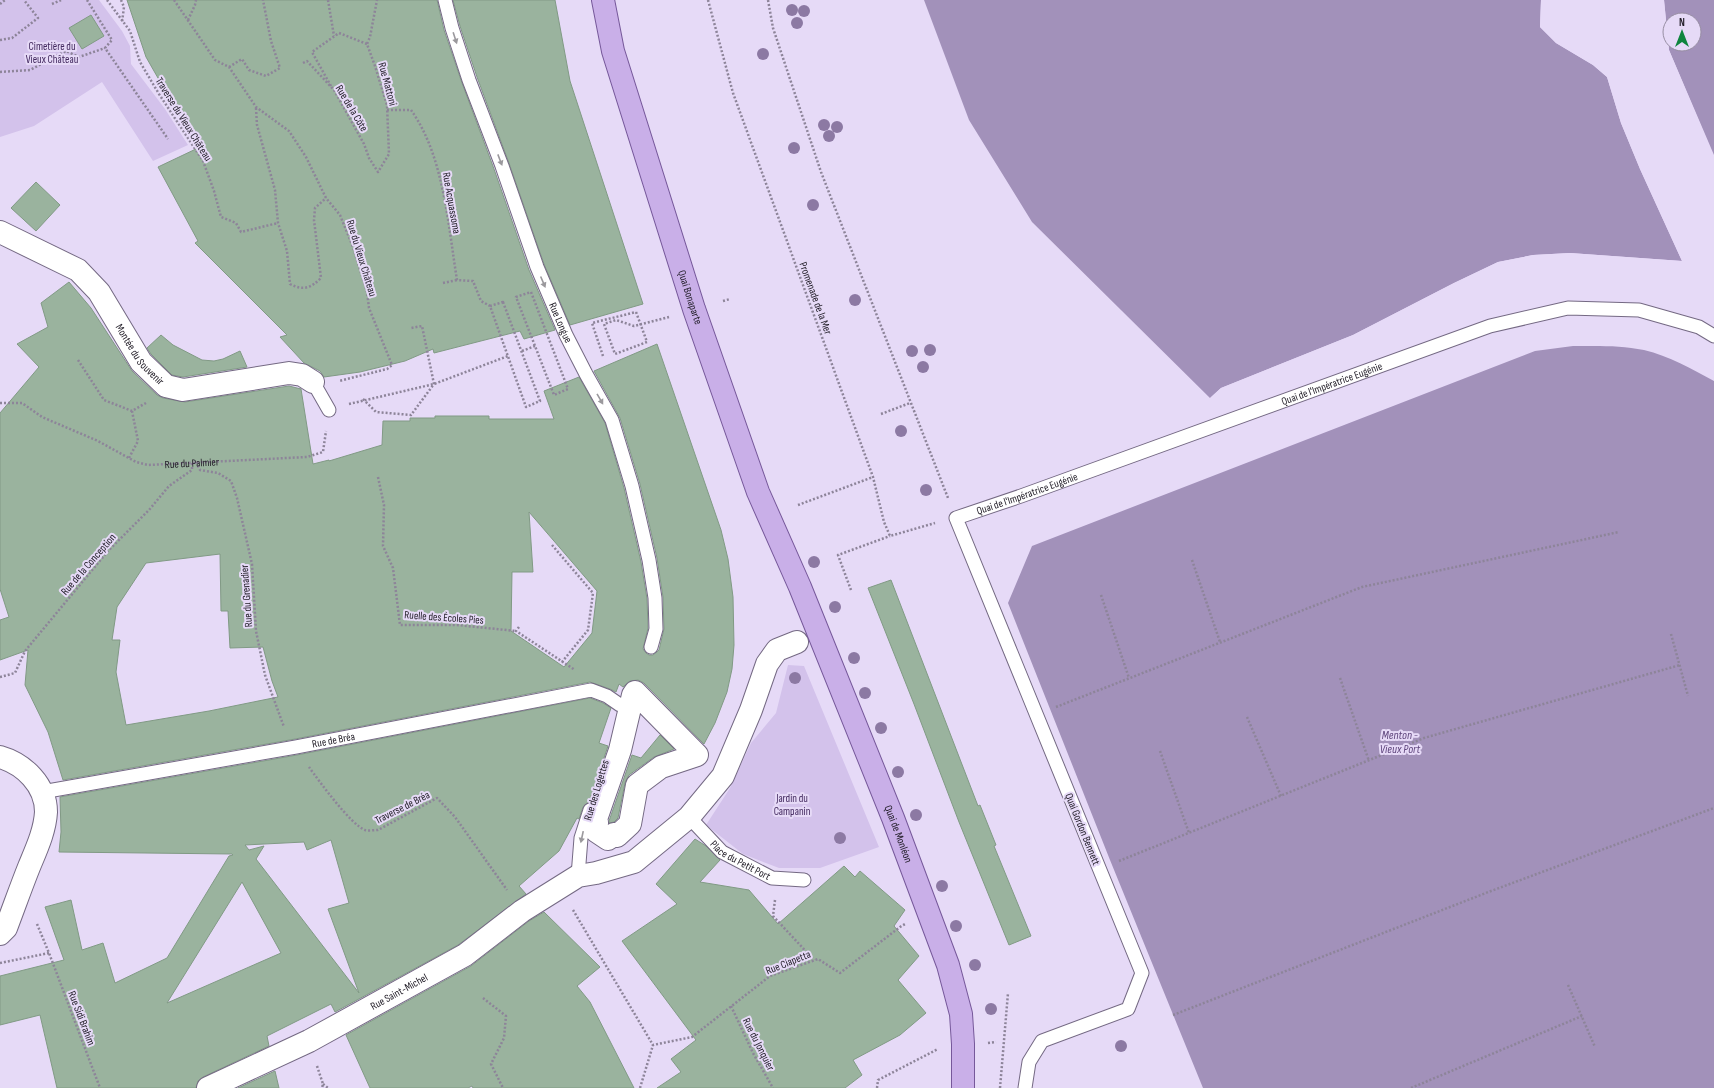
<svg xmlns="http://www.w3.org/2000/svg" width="1714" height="1088" font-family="'Sofia Sans Condensed',sans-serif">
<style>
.green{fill:#d3c2eb}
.water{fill:#a291ba;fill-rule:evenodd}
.pier{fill:#e6daf7}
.building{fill:#9ab39e;stroke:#819a85;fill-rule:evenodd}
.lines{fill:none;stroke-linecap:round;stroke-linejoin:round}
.lane-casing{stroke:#746983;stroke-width:15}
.street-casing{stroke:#746983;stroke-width:24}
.secondary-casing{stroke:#746983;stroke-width:24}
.primary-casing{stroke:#76589a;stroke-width:24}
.path{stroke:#8d8499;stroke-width:2.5;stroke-dasharray:2 2;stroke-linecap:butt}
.lane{stroke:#fff;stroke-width:13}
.street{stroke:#fff;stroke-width:22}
.secondary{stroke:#fff;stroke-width:22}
.primary{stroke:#c9afe8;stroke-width:22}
.path-bridge{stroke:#8d8499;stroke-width:2.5;stroke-dasharray:2 2;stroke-linecap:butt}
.tree{fill:#8c79a3}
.oneway{fill:#9b999d}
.labels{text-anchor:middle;stroke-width:4;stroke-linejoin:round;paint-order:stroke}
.park-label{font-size:11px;fill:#432a5f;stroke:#e6daf7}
.street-label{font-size:11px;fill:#201c26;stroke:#e6daf7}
.water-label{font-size:12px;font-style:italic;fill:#5d437b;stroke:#e6daf7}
</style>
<rect width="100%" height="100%" fill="#e6daf7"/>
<path class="green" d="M0 0H99L122 31 130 46 131 64 165 109 188 145 153 161 102 82 34 126 0 137Z
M788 665 804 666 879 847 820 868H779L743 854 706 825 730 788 751 743 776 713Z"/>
<path class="water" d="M924 0H1541L1540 27 1556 43 1593 65 1607 77 1621 123 1640 169 1682 261 1570 253 1533 255 1498 262 1454 283 1353 335 1221 388 1210 398 1032 222 969 120Z
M1664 0H1714V155L1669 50ZM1670 20H1694V44H1670Z
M1573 346C1597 346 1620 345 1644 350 1669 356 1692 369 1714 381V1088H1203L1110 860 1008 603 1032 546 1535 351Z"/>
<path class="pier" d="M1541 0H1543L1542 26 1557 41 1595 63 1608 76 1623 122 1642 168 1684 263 1570 255 1533 257 1499 264 1455 284 1354 336 1222 389 1214 397 1210 398 1221 388 1353 335 1454 283 1498 262 1533 255 1570 253 1682 261 1640 169 1621 123 1607 77 1593 65 1556 43 1540 27Z
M1662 0H1664L1669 50 1714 157 1667 51Z"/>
<path class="building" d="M127 0H437L444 30 462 83 494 169 529 270 555 330 524 339 520 331 434 353 433 349 405 361 360 372 324 377 320 371 304 363 280 337 287 335 195 243 198 241 158 167 198 148 146 57Z
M453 0H555L570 81 643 304 570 325 544 264 509 163 477 77 460 26Z
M91 15 104 36 82 49 69 28Z
M36 182 60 205 36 231 11 208Z
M69 282 91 308 132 371 157 395 163 398 185 402 289 386 301 389 313 464 329 460V461L382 445 383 421H410V418H435V416H489V419H554L544 391 579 377 605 423 624 488 641 562 647 599 648 628 643 649 646 653 649 655H653L659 650 664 629 663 597 657 558 640 484 620 418 594 371 657 344 721 530 728 559 733 597 734 645 732 669 727 692 715 723 704 744 644 683 638 680 630 681 623 687 619 684 616 692 610 689 590 682 295 739 63 780 48 732 25 685 28 650 0 660V620L9 617 0 589V413L39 367 17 344 48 327 41 303ZM529 512 597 591 592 633 564 667 511 631 512 572H533ZM220 554 221 611H228L230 648 263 647 272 681 278 697 209 711 126 725 116 672 120 640H112L117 607 146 563Z
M161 335 173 345 202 360 214 361 223 359 240 351 247 367 183 377 172 375 151 354 147 348Z
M891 580 978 806 980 805 996 845 994 846 1031 936 1009 945 959 822 914 704 868 588Z
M590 698 603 703 611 708 599 743 608 746 589 802 583 807 579 819 577 818 559 851 519 886 526 894 458 945 335 1012 331 1004 267 1036 269 1046 203 1077 198 1081 196 1088H57L40 1015 0 1025V976L64 960 45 907 71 900 82 950 103 943 115 983 167 958 229 856 233 855 232 854 59 852 61 832 60 797 297 755ZM331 840 349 903 328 909 359 993 256 859 264 846 249 850 245 845 304 842 307 850ZM242 882 281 953 167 1003Z
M660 735 674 749 654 757 629 775 625 783 618 818 614 822 609 823V821L632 755 641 758Z
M695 839 706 846 720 860 700 882 749 890 778 924 844 866 855 877 860 871 905 910 894 926 919 956 898 980 926 1013 900 1035 853 1060 862 1075 845 1088H657L681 1072 671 1059 696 1040 622 941 677 904 656 884Z
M544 912 600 967 577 986 590 1002 634 1088H473L472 1086 468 1088H370L346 1035 471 966 529 921Z
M275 1071 279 1088H238Z"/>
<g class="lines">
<g class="lane-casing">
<g id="lane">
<path id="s2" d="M445 0 452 28 469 80 502 166 537 267 566 335 586 374 612 420 632 486 649 560 655 598 656 629 651 647"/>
<path d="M313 382 329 410"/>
<path id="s3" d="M42 792 296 747 591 690 607 696 620 705"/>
<path id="s4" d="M689 817 722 852 772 878 804 880"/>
<path d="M578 876 581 838 590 810"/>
<path id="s5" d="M1025 1088 1029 1062 1042 1041 1128 1009 1142 973 956 518 1021 496 1490 326 1568 308 1639 310 1699 327 1714 336"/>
</g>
</g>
<g class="street-casing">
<g id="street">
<path id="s6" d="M0 232 78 270 99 292 141 362 166 386 183 390 289 373 302 375 313 382"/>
<path d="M635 692 697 755 661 767 637 785 630 824 617 836 614 834 608 839 596 831 597 823 595 822 620 750 633 695Z"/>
<path id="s7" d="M208 1088 309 1041 465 955 522 911 578 876 596 873 634 862 689 817 723 776 751 710 767 664 777 650 797 642"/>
</g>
</g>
<g class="secondary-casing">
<path id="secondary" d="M0 757C24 764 46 785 46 812 45 831 36 850 29 867 21 887 14 907 6 928L0 934"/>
</g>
<g class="primary-casing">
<g id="primary">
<path id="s8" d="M603 0 613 51 694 309 758 492 800 587 893 818 948 965 961 1014 963 1044V1088"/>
</g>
</g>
<g class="path">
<path d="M87 0 112 40 105 48 168 139"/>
<path d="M107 0 130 31 140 62 159 94 203 161 214 191 221 217 236 223 241 232 278 223"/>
<path d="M121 0 124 7 122 22"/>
<path d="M174 0 215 60 229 67 256 107 289 131 306 157 326 198 340 215 353 247 367 292 369 308 392 365 387 369 339 381"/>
<path d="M328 0 334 36"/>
<path d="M708 0 733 93 873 477 884 522 890 536 935 523"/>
<path d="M768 0 773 28 821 172 948 498"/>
<path d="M0 4 5 0"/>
<path d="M52 4 61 0"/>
<path d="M188 20 195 5 196 0"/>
<path d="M0 40 12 38 38 18 24 0"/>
<path d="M303 63 307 61 334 90 364 144 369 158 378 172 389 154 387 105 375 66 367 44 370 37 377 0"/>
<path d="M229 67 242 59 249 70 266 76 280 68 271 41 263 0"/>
<path d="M0 72 30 70 66 51 79 57 105 48"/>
<path d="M331 86 312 52 339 33 367 44"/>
<path d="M256 108 257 125 275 190 278 223 287 251 290 284C303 291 311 288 321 278L314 220 315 208 326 198"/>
<path d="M387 110H411C444 156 448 225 457 280L473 281 481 301 490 306"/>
<path d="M443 283 457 280"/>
<path d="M531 292 568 389 554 395 516 297Z"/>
<path d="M723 301 730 299"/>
<path d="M503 302 540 401 526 407 490 306Z"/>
<path d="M647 342 615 354 604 324 616 320 634 326 669 317"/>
<path d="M522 351 535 346"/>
<path d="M603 356 592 323 636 312"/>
<path d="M78 360 104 400 132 411 146 403"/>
<path d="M363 399 376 412 411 415 434 384 422 326 411 328"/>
<path id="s1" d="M0 403H22L42 417 98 441 136 462 148 465 307 457 323 452 326 431"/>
<path d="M349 404 434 384 508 356"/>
<path d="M881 414 910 403"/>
<path d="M129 458 138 441 132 411"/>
<path d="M196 462 200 470 218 473 231 481 237 498 252 564 256 631 265 675 284 727"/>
<path d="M378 477 384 505 383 546 393 568 400 625H457L516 631"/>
<path d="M798 505 873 477"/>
<path d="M552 545 593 593 588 630 562 662"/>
<path d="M1192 560 1220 642"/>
<path d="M851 590 838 555 890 536"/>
<path d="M1101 595 1129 678"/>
<path d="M519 627 516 631 575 670"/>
<path d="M1671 634 1688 696"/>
<path d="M0 677 15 673 25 651 108 551 149 510 169 486 192 470V462"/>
<path d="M1340 678 1369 761"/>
<path d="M1056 707 1362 587 1619 532"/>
<path d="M1247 717 1281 796"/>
<path d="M1160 751 1189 833"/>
<path d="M309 767C319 781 351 825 365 830 369 831 374 830 378 830L437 798 455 817 507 890"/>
<path d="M1119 861 1424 738 1680 665"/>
<path d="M775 900 773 916 814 960"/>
<path d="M573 910 653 1045 692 1037 770 976 818 959 840 973 900 927 905 924"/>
<path d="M37 924 49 953 100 1088"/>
<path d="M0 963 49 953"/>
<path d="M1568 985 1595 1047"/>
<path d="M483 998 506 1016 504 1038 491 1064 503 1088"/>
<path d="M731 1006 753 1053 773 1088"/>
<path d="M1173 1015 1491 891 1714 808"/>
<path d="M988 1043 996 1042"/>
<path d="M317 1066 323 1084 322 1088"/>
<path d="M323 1084 328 1088"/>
<path d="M640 1088 653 1045"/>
<path d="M877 1088 878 1080 938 1049"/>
<path d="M1000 1088 1008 993"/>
<path d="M1411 1088 1582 1016"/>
</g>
<use href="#lane" class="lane"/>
<use href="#street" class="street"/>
<use href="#secondary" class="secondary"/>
<use href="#primary" class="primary"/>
<path class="path-bridge" d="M636 312 647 342"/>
</g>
<g class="tree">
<circle cx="792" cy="10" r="6"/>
<circle cx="804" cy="11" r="6"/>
<circle cx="797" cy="23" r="6"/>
<circle cx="763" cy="54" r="6"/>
<circle cx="824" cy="125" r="6"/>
<circle cx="837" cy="127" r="6"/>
<circle cx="829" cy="136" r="6"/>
<circle cx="794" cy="148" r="6"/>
<circle cx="813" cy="205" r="6"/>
<circle cx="855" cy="300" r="6"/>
<circle cx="930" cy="350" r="6"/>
<circle cx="912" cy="351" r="6"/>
<circle cx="923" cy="367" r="6"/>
<circle cx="901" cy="431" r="6"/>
<circle cx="926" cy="490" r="6"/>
<circle cx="814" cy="562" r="6"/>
<circle cx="835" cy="607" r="6"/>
<circle cx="854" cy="658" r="6"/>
<circle cx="795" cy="678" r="6"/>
<circle cx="865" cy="693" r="6"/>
<circle cx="881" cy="728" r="6"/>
<circle cx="898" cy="772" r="6"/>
<circle cx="916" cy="815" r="6"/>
<circle cx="840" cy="838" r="6"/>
<circle cx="942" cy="886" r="6"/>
<circle cx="956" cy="926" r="6"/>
<circle cx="975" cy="965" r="6"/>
<circle cx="991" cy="1009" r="6"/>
<circle cx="1121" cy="1046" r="6"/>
</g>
<defs><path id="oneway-solid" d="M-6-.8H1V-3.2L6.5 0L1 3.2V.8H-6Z"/></defs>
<g class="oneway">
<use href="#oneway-solid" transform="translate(455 38) rotate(72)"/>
<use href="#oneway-solid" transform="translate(500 160) rotate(69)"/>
<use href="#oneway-solid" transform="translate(543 282) rotate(67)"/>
<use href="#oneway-solid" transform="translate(600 399) rotate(60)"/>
<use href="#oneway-solid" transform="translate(582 837) rotate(102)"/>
</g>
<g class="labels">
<g class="park-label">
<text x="52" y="50">Cimetière du<tspan x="52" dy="13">Vieux Château</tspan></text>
<text x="792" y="802">Jardin du<tspan x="792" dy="13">Campanin</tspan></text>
</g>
<g class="street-label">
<text transform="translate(388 84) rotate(75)" y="4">Rue Mattoni</text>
<text transform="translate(352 108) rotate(59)" y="4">Rue de la Côte</text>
<text transform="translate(184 119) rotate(58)" y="4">Traverse du Vieux Château</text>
<text transform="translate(452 203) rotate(80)" y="4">Rue Acquassoma</text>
<text transform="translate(362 258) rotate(73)" y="4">Rue du Vieux Château</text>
<text dy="4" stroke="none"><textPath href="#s8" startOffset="310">Quai Bonaparte</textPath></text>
<text transform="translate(816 298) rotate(70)" y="4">Promenade de la Mer</text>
<text dy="4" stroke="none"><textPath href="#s2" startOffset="343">Rue Longue</textPath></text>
<text dy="4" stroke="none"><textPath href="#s6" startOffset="192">Montée du Souvenir</textPath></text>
<text dy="4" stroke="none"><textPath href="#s5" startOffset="1072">Quai de l'Impératrice Eugénie</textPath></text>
<text dy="4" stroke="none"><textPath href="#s1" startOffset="207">Rue du Palmier</textPath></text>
<text dy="4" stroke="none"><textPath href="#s5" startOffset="748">Quai de l'Impératrice Eugénie</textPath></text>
<text transform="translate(88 564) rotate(-49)" y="4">Rue de la Conception</text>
<text transform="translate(246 596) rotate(-94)" y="4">Rue du Grenadier</text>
<text transform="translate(444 617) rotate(4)" y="4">Ruelle des Écoles Pies</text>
<text dy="4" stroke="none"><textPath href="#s3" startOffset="296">Rue de Bréa</textPath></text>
<text transform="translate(596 790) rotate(-73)" y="4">Rue des Logettes</text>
<text transform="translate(402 807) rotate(-27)" y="4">Traverse de Bréa</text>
<text transform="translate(1083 829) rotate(68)" y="4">Quai Gordon Bennett</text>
<text dy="4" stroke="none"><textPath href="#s8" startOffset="886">Quai de Monléon</textPath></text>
<text dy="4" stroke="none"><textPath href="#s4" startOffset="68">Place du Petit Port</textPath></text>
<text transform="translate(788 962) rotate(-22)" y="4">Rue Ciapetta</text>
<text dy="4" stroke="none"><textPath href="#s7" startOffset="214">Rue Saint-Michel</textPath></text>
<text transform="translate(82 1018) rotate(69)" y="4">Rue Sidi Brahim</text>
<text transform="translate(759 1044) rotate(63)" y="4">Rue du Jonquier</text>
</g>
<g class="water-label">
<text x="1400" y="739">Menton -<tspan x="1400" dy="14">Vieux Port</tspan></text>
</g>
</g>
<g transform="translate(1682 32)"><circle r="19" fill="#e6daf7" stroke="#978ea3"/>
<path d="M0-3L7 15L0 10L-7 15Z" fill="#0f853e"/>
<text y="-6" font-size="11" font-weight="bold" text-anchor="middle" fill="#201c26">N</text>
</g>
</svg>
